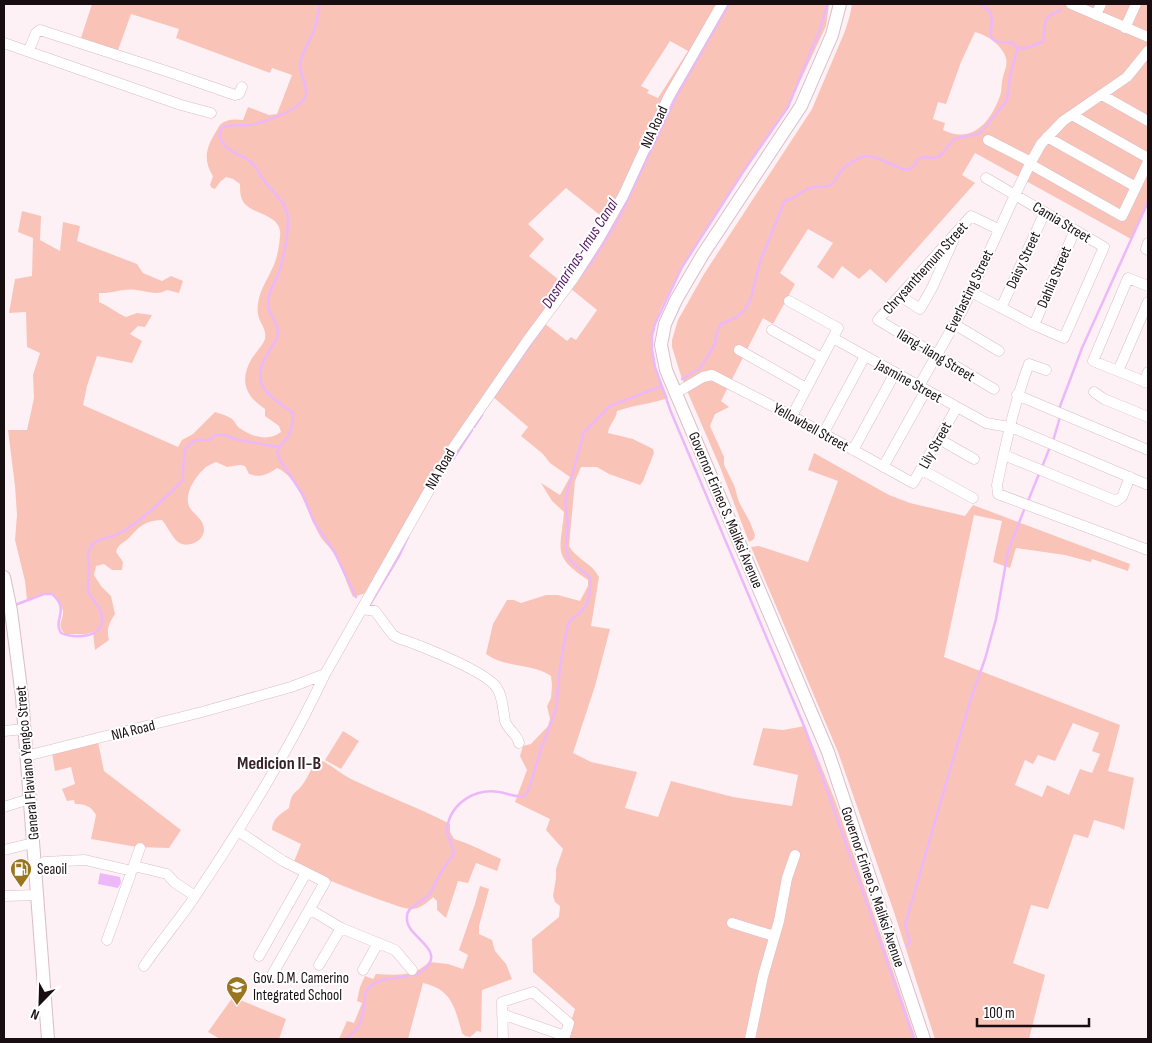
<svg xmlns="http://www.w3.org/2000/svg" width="1152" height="1043" font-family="'Sofia Sans Condensed',sans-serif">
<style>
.green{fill:#fac3b8;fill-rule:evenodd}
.water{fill:#ecb8fa}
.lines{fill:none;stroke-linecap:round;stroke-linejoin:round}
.stream{stroke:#ecb8fa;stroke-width:2.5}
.minor-casing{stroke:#dabdc7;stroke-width:11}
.major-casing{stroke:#dabdc7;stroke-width:14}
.minor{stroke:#fff;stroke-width:10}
.major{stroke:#fff;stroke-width:12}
.labels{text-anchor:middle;stroke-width:4;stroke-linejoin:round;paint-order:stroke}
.street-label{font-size:15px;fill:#180e12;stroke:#fff}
.poi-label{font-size:15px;fill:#180e12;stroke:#fff;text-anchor:start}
.water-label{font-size:16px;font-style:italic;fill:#521461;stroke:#fff}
.quarter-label{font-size:18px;font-weight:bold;fill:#39232b;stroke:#fff}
</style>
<rect width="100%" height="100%" fill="#fdf1f5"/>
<path class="green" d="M92 4H719L606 220 566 188 528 224 544 239 529 256 564 284 542 314 366 593 353 597C346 582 341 564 332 551 328 545 323 541 320 536 308 515 300 478 277 468 267 475 260 478 249 474L245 466 240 465 227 467 216 462C212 464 206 466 203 470 194 478 183 496 190 508 195 516 204 519 204 530 204 535 200 540 196 542 176 552 172 532 162 520 144 521 140 526 129 538 122 544 119 543 116 552L123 562 122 570H112L104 564 96 566 94 575 101 586 111 596 115 614C109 623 106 630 109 640L95 650 93 632 86 634H65C56 625 63 622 63 612 63 609 61 606 60 604 55 586 40 594 27 600L25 581 15 540 17 515 15 486 8 430H27L34 398 33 375 40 353 27 347 26 312 9 313 15 279 32 276 33 238 18 232 22 211 41 216 40 240 60 251 63 222 80 226 77 241 137 264 143 273 162 281 171 276 183 281 179 293 167 290C157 296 147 291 136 290 124 288 111 294 99 293V302C109 306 116 313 126 317L137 313 152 315 145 327 138 326 130 334 142 341 132 363 97 356 87 386 83 405 178 447 182 440 193 434 215 412C221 414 229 416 233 420 236 423 237 427 241 429 254 438 269 441 281 432L279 426 265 416V409C245 396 239 380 252 358 256 352 263 345 265 339 267 328 259 323 258 314 257 309 258 303 259 298 262 287 268 278 273 267 277 259 279 247 280 237 283 214 255 216 244 203 240 197 240 191 240 184L233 179 226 177 220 182 215 189 212 188 210 185 213 176C204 162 205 150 214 135 216 132 218 127 220 125 226 119 235 119 243 120L248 107 269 115 277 114 292 75 272 68 270 73 176 38 179 29 131 14 117 53 80 41ZM670 41 688 51 658 98 647 93 649 90 641 86Z
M727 4H829L826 26 788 107 743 172 682 267 660 310 652 336V349L655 367 668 398C651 404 634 405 617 411 616 420 609 424 608 433L633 439 653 449 654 453 643 481 640 485 609 474 597 467H581L575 481 569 546C576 559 592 563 599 577L591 626 610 629 595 686 573 753 591 762 637 772 625 808 658 817 671 781 733 797 792 806 798 775 753 765 763 728 783 730 805 726 836 803 916 1039H565L575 1009 533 972 532 939 559 917 560 906 555 902 553 896 556 878V869L563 849 546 830 550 819 515 802 527 770 520 756 523 746 531 744 548 726 550 719 547 706 551 698 552 685 551 676C531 663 505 668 486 654L493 624 507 600H514L521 603 546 595H558L580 601 588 586V580C551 556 561 550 564 512L552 501 541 483 560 495 570 477 550 463 543 454 521 436 528 427 492 396 544 323 567 341 571 337 576 340 597 310 570 288Z
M852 4H1148V202L1131 239 975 153 962 175 975 183 886 283 870 269 859 279 842 266 833 279 817 267 833 243 808 229 780 273 795 284 773 324 763 318 721 401 729 407 715 414 710 426 724 457V465L734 485 739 502 750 522 755 535 754 539 749 542 720 467 682 379 672 347V340L678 320 704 274 812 109 845 31 850 15ZM975 32C987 35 1002 45 1006 58 1008 65 1004 71 1003 77 1001 84 1002 91 1000 96 990 123 972 144 943 130L945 123 933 119 938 102 946 104 961 62Z
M814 453 889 495 910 503 965 516 973 505 1130 564 1128 571 1092 559 1091 562 1065 555 1016 548 1010 568 993 562 1002 521 974 515 944 657 1120 725 1108 771 1134 778 1124 830 1119 827 1094 820 1088 838 1074 834 1048 909 1031 905 1013 963 1045 975 1029 1039H935L894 912 838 752 751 547 759 546 808 562 838 481 808 470ZM1073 723 1099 733 1092 751 1100 754 1092 773 1080 769 1069 795 1047 785 1042 797 1015 785 1025 760 1033 764 1038 755 1055 761Z
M343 731 359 741 341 769 325 760Z
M98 742 104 771 181 830 169 848 137 847 91 839 96 815C91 806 85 804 75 804L74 800 67 801 62 789 75 784 71 767 55 771 52 753Z
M317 759C330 763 339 773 351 779 384 795 417 807 450 824V832L454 839C471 844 485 852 501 859L497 871 476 863 468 883 458 881 446 918 437 910V901L433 897C428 902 421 908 413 909 403 909 393 904 383 901 352 890 323 878 293 864L301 844 272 830C272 819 280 814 289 808 292 790 294 796 303 784 308 777 312 767 317 759Z
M480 886 489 889 479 926V934L492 940 495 951 506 964 512 979 482 990 481 1032 477 1031 470 1037 465 1036 462 1033C455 1007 451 989 423 983L408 1039H339L347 1021 354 1023 362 1003 357 1001 360 987 365 976 373 979 376 974C396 975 414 977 429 962L448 964 463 969 468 955 459 950 475 904Z
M233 997 286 1019 279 1039H220L208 1032Z"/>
<path class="water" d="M100 873 120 877 121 883 118 888 98 884Z"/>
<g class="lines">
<path class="stream" d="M827 4 820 29 788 107 743 172 682 267 655 324 652 336V349L655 367 671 412 804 726 848 849 914 1039
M1018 48H1026L1043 42C1047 24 1039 18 1061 10
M579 278 591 263 619 218 677 95 729 4
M682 379 699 369 706 359 715 344 717 332 721 324 735 318 745 310 751 298 760 262 785 200H790C792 198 808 188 810 188 817 185 826 189 832 184 837 179 839 172 844 168 849 163 861 156 868 156 882 157 894 168 908 170L914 166 918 159 925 157 934 158 940 156 954 139 978 134 983 130 1007 100 1010 76 1018 48 1011 42C977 45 998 25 990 12 987 9 983 6 980 4
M499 390 543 327
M1059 409 1082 348 1148 202
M474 427 482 415
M1053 441 1060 417
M279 447 277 452 280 460 303 495 314 522 334 551 356 597
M453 459 472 430
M1042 467 1050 447
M1028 501 1039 474
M15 605 44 594H52C71 610 52 620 61 633 73 639 102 638 102 620 103 609 94 602 89 593 86 586 89 578 89 570 90 563 85 556 90 548 96 537 111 539 120 533 143 520 163 500 182 481L185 449 195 440H209L216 435H225L238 440 279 447C290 438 293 427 293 413 271 396 247 386 268 353 272 346 277 341 278 333 279 323 268 315 268 305 267 294 275 283 279 272 284 258 288 235 288 220 288 203 274 194 265 182 260 176 258 169 252 163 239 151 224 154 219 134L223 127C232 124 241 126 250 125 264 122 301 111 306 95 308 86 300 75 300 65 301 52 310 42 314 30 317 22 318 12 320 4
M369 606 399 556 408 537
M907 946 910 941 905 925 971 698 985 659 996 619 1008 551 1024 510
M345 1039C360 1029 362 1022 364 1004 365 999 364 994 367 990 381 970 416 985 429 964 440 948 408 936 407 920 405 906 420 904 428 896 433 889 437 880 441 872 445 866 450 860 454 853 453 845 446 836 447 828 451 803 475 788 499 792 508 793 515 798 525 796L529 789 541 749 556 710 560 666 568 624C571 618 575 617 580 613 590 604 591 589 590 577L575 565 568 558 566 547 568 523 565 501 584 432 610 406 662 386"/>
<g class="minor-casing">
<path id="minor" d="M1071 4 1148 37
M1096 15 1101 4
M1125 28 1136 4
M4 43 181 105 211 113
M29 50 36 33 40 30 166 71 235 95 239 94 242 87
M1102 95 1148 121
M1072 115 1148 158
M1047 137 1136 187
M988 140 1031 162
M1030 164 1122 216 1148 162
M1148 243 1146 249 1148 250
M1148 286 1128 278 1093 361 1148 383
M971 292 1034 325 1064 338 1104 247 986 178
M900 296 920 309 932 288 953 241
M789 301 838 328 792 416
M1001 308 1045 212
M954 324 999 351
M1034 325 1075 230
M772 330 822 358
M833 338 986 423 1009 427
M739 350 806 388
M1046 370 1029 364C1014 403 1006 444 997 485L998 494 1148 550
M1118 371 1148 302
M1144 382 1148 372
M919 386 963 309 1015 195 1031 162 1041 144 1063 121 1127 77 1148 51
M994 389 878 320 971 216 998 229
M1094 392 1104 399 1148 417
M676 393 703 377 712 375 792 416 913 483 957 407
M1017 395 1148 450
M1009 426 1148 485
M823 434 865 356
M939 439 974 459
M853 450 895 373
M1004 455 1116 501 1122 497 1130 477
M883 467 926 390
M922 470 973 498
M363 609 375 611 393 635 398 638C419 645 486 671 497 688 503 697 503 710 505 721 508 730 517 734 519 743
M4 731 24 729
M26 756 202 712 291 687 325 674 453 448 527 341 573 279 598 240 623 196 668 98 722 4
M4 807 29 799
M238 831 283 861 325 882 272 975
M4 850 33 843
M44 862 85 860 132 871
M134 866 167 874 174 882 195 896
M4 896 37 895
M311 910 341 928 395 950 412 970
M732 923 774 936
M107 940 140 848
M259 956 306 873
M319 965 341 928
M144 966C161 941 180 919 196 895 243 824 289 751 325 674
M363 970 378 943
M502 1014 565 1036
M503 1039 502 1002 533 992 569 1023 564 1039
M750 1039 763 976 779 921 787 878 795 855"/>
</g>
<g class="major-casing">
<path id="major" d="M840 4 832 35 801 106 703 254 676 300 665 324 661 345 666 370 828 752 924 1039
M4 577 11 611 22 697 48 1039"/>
</g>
<use href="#minor" class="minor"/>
<use href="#major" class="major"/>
</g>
<defs>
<g id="fuel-pin" transform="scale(1.125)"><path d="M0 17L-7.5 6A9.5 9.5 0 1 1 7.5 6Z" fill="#997620" stroke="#fff"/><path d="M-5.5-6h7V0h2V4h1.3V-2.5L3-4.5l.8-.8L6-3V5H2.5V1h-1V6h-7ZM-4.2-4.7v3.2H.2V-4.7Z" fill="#fff"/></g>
<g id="school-pin" transform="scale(1.125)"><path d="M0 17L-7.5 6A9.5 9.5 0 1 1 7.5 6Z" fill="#997620" stroke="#fff"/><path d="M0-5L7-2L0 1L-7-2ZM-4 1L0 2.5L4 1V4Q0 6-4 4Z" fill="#fff"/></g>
</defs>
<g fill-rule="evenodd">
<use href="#fuel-pin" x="21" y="869"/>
<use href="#school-pin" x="237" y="987"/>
</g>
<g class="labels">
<g class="street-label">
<text transform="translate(654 127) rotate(-65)" y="5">NIA Road</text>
<text transform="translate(1062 222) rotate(31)" y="5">Camia Street</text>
<text transform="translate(1023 260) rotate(-65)" y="5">Daisy Street</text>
<text transform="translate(925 268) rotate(-48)" y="5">Chrysanthemum Street</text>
<text transform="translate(1054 277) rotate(-67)" y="5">Dahlia Street</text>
<text transform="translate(969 291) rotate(-64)" y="5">Everlasting Street</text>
<text transform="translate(936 355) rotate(31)" y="5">Ilang-ilang Street</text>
<text transform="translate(909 381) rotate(29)" y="5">Jasmine Street</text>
<text transform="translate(811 427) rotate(29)" y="5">Yellowbell Street</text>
<text transform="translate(935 445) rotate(-61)" y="5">Lily Street</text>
<text transform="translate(440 469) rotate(-60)" y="5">NIA Road</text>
<text transform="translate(726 510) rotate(67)" y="5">Governor Erineo S. Maliksi Avenue</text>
<text transform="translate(133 730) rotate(-14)" y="5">NIA Road</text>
<text transform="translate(27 763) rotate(-95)" y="5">General Flaviano Yengco Street</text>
<text transform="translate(873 887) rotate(71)" y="5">Governor Erineo S. Maliksi Avenue</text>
</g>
<g class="poi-label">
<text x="37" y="874">Seaoil</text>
<text x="253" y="983">Gov. D.M. Camerino<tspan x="253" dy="17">Integrated School</tspan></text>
</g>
<g class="water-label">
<text transform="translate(579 253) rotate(-57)" y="6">Dasmarinas-Imus Canal</text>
</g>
<g class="quarter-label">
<text x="279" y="769">Medicion II-B</text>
</g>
</g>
<rect width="1152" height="1043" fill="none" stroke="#180e12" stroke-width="10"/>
<g transform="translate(40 1003) rotate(203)" stroke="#ffffff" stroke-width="4" paint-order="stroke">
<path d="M0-4L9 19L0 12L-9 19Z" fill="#180e12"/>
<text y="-8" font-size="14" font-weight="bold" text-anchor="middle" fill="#180e12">N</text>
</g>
<path d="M977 1018v8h112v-8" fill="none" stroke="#180e12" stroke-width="2.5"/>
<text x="984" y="1018" font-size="15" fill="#180e12" stroke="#ffffff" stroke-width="4" paint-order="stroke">100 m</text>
</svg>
